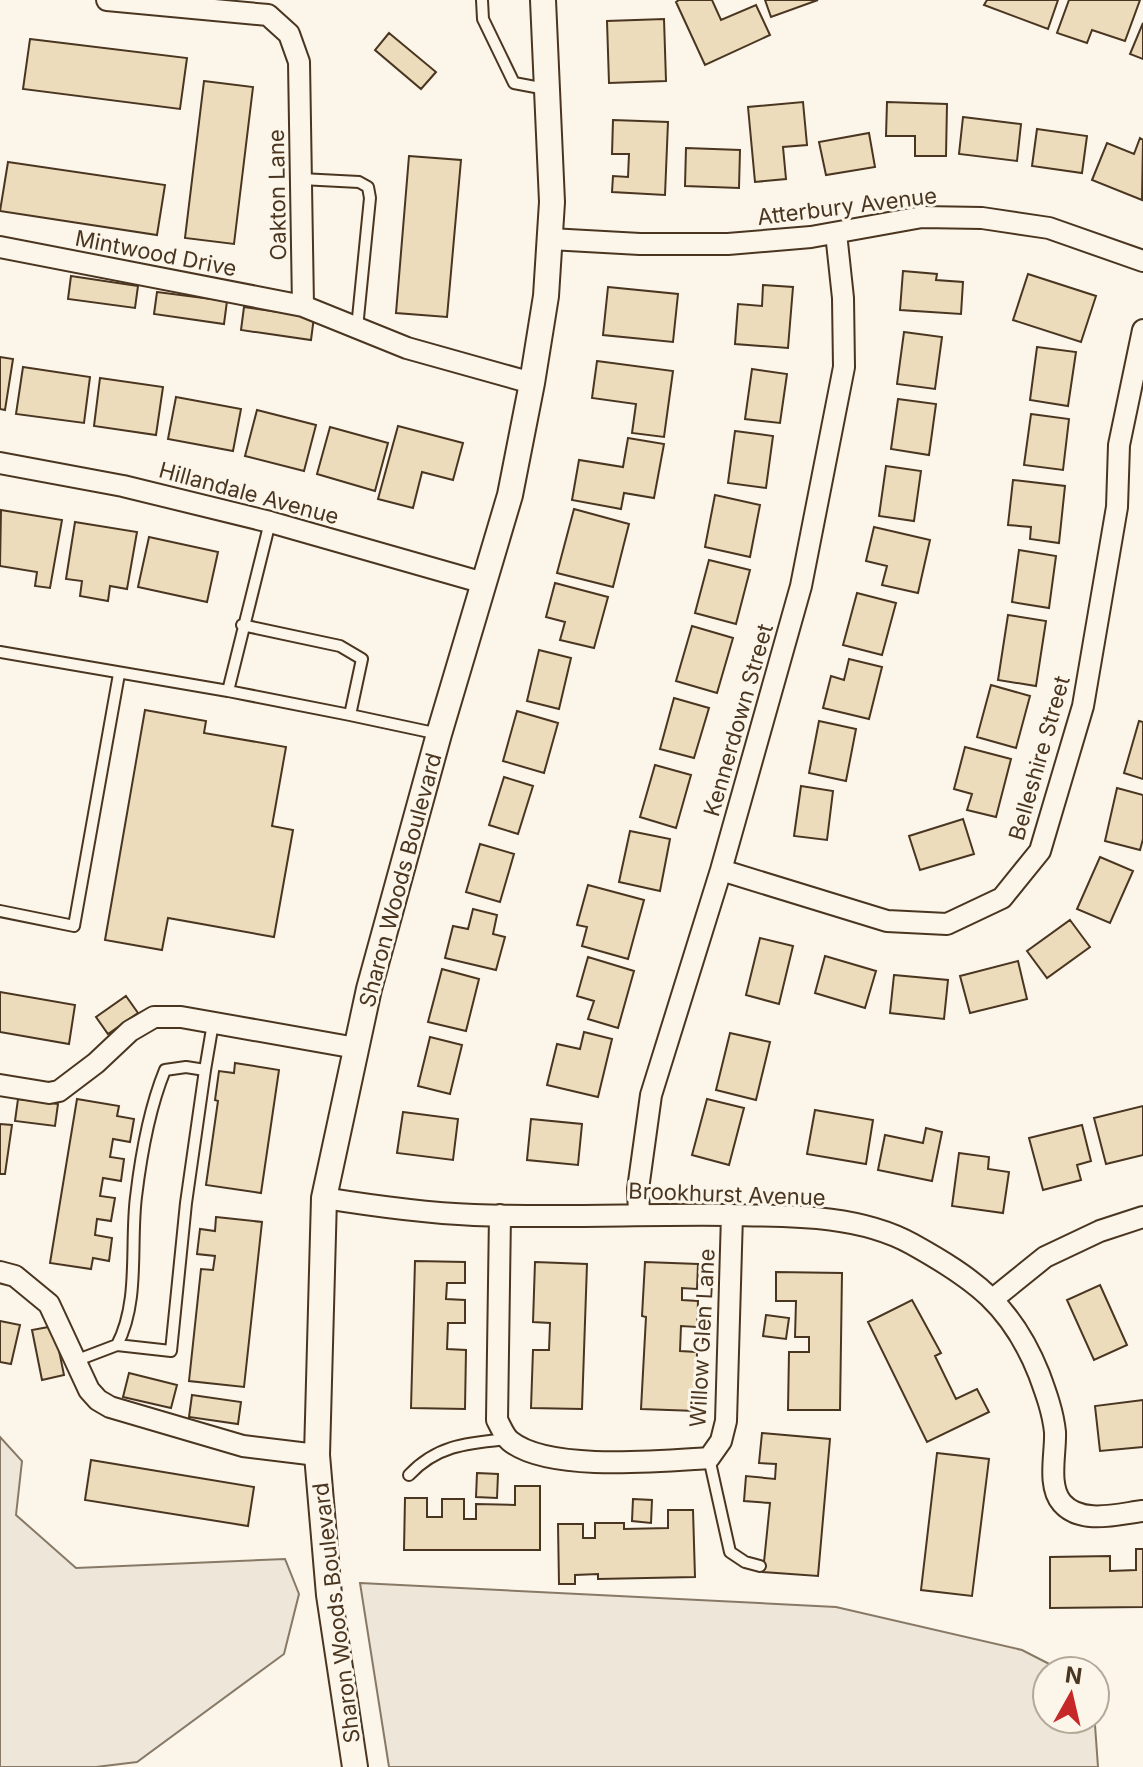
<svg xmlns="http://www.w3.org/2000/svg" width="1143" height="1767" font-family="Inter,sans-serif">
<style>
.green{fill:#ede6d9;stroke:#887966;stroke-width:2}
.building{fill:#ecdcbc;stroke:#4a3520;stroke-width:2}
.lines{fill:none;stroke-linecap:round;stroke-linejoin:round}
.service-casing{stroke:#4a3520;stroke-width:14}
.minor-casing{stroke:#4a3520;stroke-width:24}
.tertiary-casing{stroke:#4a3520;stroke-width:28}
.service{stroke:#fbf6e9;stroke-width:10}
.minor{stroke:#fbf6e9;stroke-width:20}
.tertiary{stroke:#fbf6e9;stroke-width:24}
.labels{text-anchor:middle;stroke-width:6;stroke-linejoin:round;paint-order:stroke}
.street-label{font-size:22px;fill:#4a3520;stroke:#fbf6e9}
</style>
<rect width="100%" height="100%" fill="#fbf6e9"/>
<path class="green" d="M0 1437 22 1461 16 1515 76 1568 285 1559 299 1594 284 1654 137 1762 96 1767H0Z
M360 1583 836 1607 1022 1650 1063 1671H1047V1719H1092L1095 1725 1098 1767H389Z"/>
<path class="building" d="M679 0H712L721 20 756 5 770 35 705 65 676 2Z
M765 0H818L771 17Z
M987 0H1058L1048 29 984 5Z
M1069 0H1140L1125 41 1092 30 1087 43 1057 33Z
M664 19 666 81 609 83 607 21Z
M1143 23V59L1130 54Z
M389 33 436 72 421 89 375 50Z
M30 39 187 58 180 109 23 89Z
M204 81 253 87 234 244 185 238Z
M803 102 807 145 783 147 786 179 755 182 748 107Z
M887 102 947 104 946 156H915V136H886Z
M963 117 1021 124 1017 161 959 154Z
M613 120 668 122 665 195 612 192 613 176 628 177 629 154H612Z
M1037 129 1087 136 1082 173 1032 166Z
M869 133 875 167 826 175 819 142Z
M1140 138 1143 140 1142 200 1092 180 1107 143 1134 154Z
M686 148 740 150 739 188 685 186Z
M409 156 461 160 447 317 396 313Z
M8 162 165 185 157 235 0 211Z
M903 271 937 274 936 280 963 282 961 314 900 310Z
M1028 274 1096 296 1081 342 1013 320Z
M71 276 138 286 135 308 68 299Z
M763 285 793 287 788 348 735 344 738 304 762 306Z
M608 287 678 294 673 342 603 335Z
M157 292 227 301 224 324 154 314Z
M244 307 314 317 311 340 241 330Z
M904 332 942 337 935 389 897 384Z
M1037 347 1076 352 1068 406 1030 400Z
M0 357 13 359 5 410 0 409Z
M597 361 673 371 664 437 632 433 636 404 592 398Z
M23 367 90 377 84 423 16 414Z
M752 369 787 374 780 423 745 419Z
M100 378 163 387 156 435 94 426Z
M176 397 241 409 233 451 168 439Z
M898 399 936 404 929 455 891 449Z
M257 410 316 425 304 471 245 456Z
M1031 414 1069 419 1063 470 1024 465Z
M398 426 463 443 453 480 422 472 413 508 378 499Z
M330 427 388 443 375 491 317 474Z
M735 431 773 436 766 488 728 483Z
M628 438 664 444 654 498 624 493 621 509 572 500 579 460 623 467Z
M886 466 921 471 914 521 879 516Z
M1013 480 1065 486 1059 543 1030 539 1031 527 1008 525Z
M715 495 760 505 750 557 705 547Z
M574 509 629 524 613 587 557 573Z
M1 510 62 520 50 588 35 586 37 572 0 566Z
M75 522 137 532 127 589 110 586 108 601 80 596 82 581 66 579Z
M874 527 930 540 918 593 882 585 887 566 866 561Z
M149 537 218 552 207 602 138 587Z
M1019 550 1056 556 1049 608 1012 602Z
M709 560 750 570 736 624 695 613Z
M555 583 608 597 594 648 560 640 565 622 546 617Z
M857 593 896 603 882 655 843 645Z
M1008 615 1046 621 1036 686 998 680Z
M692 626 733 638 717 693 676 681Z
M539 650 571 658 559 709 527 701Z
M849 659 882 667 869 719 823 708 831 676 844 680Z
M991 685 1030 696 1016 748 977 737Z
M674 698 709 708 694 758 660 749Z
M145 710 206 721 204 733 286 747 272 826 293 830 274 937 168 918 162 950 105 940Z
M517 711 558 723 544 773 503 761Z
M819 721 856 729 846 781 809 773Z
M1139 721 1143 722V779L1124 773Z
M965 747 1011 759 996 817 967 810 972 794 954 789Z
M655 765 691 775 676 828 640 817Z
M504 777 533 786 518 834 489 825Z
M801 786 833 791 827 840 794 836Z
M1117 788 1143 795V839L1140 850 1105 841Z
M963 819 974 854 920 870 909 836Z
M630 831 670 839 660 891 619 882Z
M480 844 514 854 500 902 466 892Z
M1100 857 1133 871 1110 923 1077 909Z
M588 885 644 900 628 959 582 946 587 927 577 925Z
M473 909 497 915 493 934 505 937 496 970 445 958 453 926 468 929Z
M1070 920 1090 947 1047 978 1027 951Z
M760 938 793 946 779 1004 746 995Z
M825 956 876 971 865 1008 815 993Z
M588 957 634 971 618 1028 588 1019 594 1001 577 996Z
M1018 961 1027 999 970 1013 960 976Z
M442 969 479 979 466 1031 428 1022Z
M894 975 948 980 944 1019 890 1013Z
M0 992 75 1005 69 1044 0 1032Z
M126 996 138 1013 108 1034 96 1017Z
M584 1032 612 1039 598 1097 547 1085 557 1044 580 1049Z
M730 1033 770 1042 756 1100 716 1090Z
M430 1037 462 1045 450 1094 418 1086Z
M235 1063 279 1070 261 1193 206 1185 218 1101 215 1100 219 1071 234 1073Z
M18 1099 58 1104 55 1126 15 1121Z
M77 1099 119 1106 117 1116 134 1119 130 1142 113 1139 110 1157 124 1159 121 1181 103 1178 100 1196 115 1198 111 1221 97 1219 95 1235 112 1238 109 1261 93 1258 91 1269 50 1263Z
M707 1099 744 1108 729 1165 692 1155Z
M1143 1106V1155L1106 1164 1094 1118Z
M815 1110 873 1120 866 1164 807 1154Z
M403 1112 458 1119 453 1160 397 1153Z
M531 1119 582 1124 578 1165 527 1160Z
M0 1124 12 1125 5 1174H0Z
M1082 1125 1091 1161 1077 1165 1081 1180 1043 1190 1029 1138Z
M926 1128 942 1132 932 1181 878 1170 885 1135 923 1143Z
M959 1153 989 1157 988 1169 1009 1172 1003 1213 952 1206Z
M216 1217 262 1222 244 1387 189 1381 201 1269 213 1270 215 1256 197 1254 200 1229 215 1231Z
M415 1261 465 1262V1283H447L446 1299 465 1300V1323H448L447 1349 466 1350 465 1409 411 1408Z
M535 1262 587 1264 582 1409 531 1408 533 1350H549L550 1323 533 1322Z
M645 1262 698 1264 697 1289 682 1288V1300L698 1301 697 1327 681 1326 680 1351 697 1352 696 1411 641 1409 646 1317 642 1316Z
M776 1272 842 1273 840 1410H788L789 1352H809V1337H795L796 1301H776Z
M1100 1285 1127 1345 1094 1360 1067 1300Z
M912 1300 941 1353 935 1356 956 1399 977 1389 989 1412 927 1442 868 1322Z
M766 1315 789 1318 786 1339 763 1336Z
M0 1321 20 1325 11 1364 0 1362Z
M54 1326 64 1375 42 1380 32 1330Z
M129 1373 177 1385 171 1408 123 1397Z
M192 1395 241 1402 238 1424 189 1417Z
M1143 1400V1447L1100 1451 1095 1406Z
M762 1433 830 1439 818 1576 763 1572 770 1503 744 1501 746 1476 775 1479 776 1464 759 1463Z
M937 1453 989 1459 972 1596 921 1590Z
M91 1460 254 1487 248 1526 85 1500Z
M477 1473 498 1474 497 1498 476 1497Z
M515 1486H540V1550H404L405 1498H427V1517H442V1499H464V1519H476V1504L515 1505Z
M633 1499 652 1500 651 1523 632 1521Z
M668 1510H693L695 1577 598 1579V1574L575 1575V1584H559L558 1524H583V1538H595V1523H624V1529L668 1528Z
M1136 1549H1143V1607L1050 1608V1557L1110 1556V1571L1136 1570Z"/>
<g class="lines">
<g class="service-casing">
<path id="service" d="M482 0 483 19 514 83 546 89
M301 179 359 182 368 187 370 198 357 328
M242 625 340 646 362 659 350 715 439 734
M0 652 228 691 270 522
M228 691 350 715
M0 911 74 926 119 674
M117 1345 171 1351 186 1203 205 1070
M75 1361 117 1345C140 1301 130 1245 136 1197 141 1155 149 1109 165 1070L186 1067 205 1070 213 1023
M709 1458 730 1552 745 1562 760 1566
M409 1475C437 1445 468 1443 507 1439"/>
</g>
<g class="minor-casing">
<path id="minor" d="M107 0 268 15 289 34 299 62 303 306
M550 239 640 244H728L811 237 922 217 982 218 1049 228 1143 261
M0 247 303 306 407 348 532 383
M0 463 123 486 270 522 484 583
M721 870 887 921 947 924 1002 898 1040 851 1083 706 1117 507 1119 445 1143 330
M0 1085 49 1093 59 1091 96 1063 130 1031 154 1017H181L356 1048
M324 1198C374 1206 425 1213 474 1215 559 1218 644 1214 728 1215 788 1216 858 1214 912 1244 975 1279 1012 1306 1039 1374 1046 1393 1053 1412 1055 1432 1056 1453 1047 1486 1062 1503 1081 1525 1118 1514 1143 1511
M639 1214 638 1189 651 1095 721 870 801 586 844 367 843 298 836 233
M500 1215 497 1420C501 1427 504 1436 510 1441 548 1472 660 1461 709 1458L721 1441 726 1421 732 1215
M0 1272 15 1276 49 1304 89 1390 98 1400 110 1407 243 1446 317 1455
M993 1299 1045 1257 1100 1231 1143 1217"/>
</g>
<g class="tertiary-casing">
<path id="tertiary" d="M355 1767 329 1595 317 1455 324 1198 369 989 439 734 510 495 532 383 546 296 552 202 543 0"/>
</g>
<use href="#service" class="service"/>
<use href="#minor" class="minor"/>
<use href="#tertiary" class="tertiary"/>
</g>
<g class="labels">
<g class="street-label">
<text transform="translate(277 195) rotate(-91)" y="8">Oakton Lane</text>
<text transform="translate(847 206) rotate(-7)" y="8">Atterbury Avenue</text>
<text transform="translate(156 253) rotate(11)" y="8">Mintwood Drive</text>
<text transform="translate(249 493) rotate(15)" y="8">Hillandale Avenue</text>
<text transform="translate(738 720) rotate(-74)" y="8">Kennerdown Street</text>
<text transform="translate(1039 758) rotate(-74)" y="8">Belleshire Street</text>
<text transform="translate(400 880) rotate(-75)" y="8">Sharon Woods Boulevard</text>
<text transform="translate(727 1194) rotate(2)" y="8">Brookhurst Avenue</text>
<text transform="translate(702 1338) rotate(-87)" y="8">Willow Glen Lane</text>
<text transform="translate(336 1613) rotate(-97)" y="8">Sharon Woods Boulevard</text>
</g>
</g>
<g transform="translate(1071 1695) rotate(8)"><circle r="38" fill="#fbf6e9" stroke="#b4a999" stroke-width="2"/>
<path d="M0-6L14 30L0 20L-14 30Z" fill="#c62828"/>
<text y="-12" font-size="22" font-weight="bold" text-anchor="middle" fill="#4a3520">N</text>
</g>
</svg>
